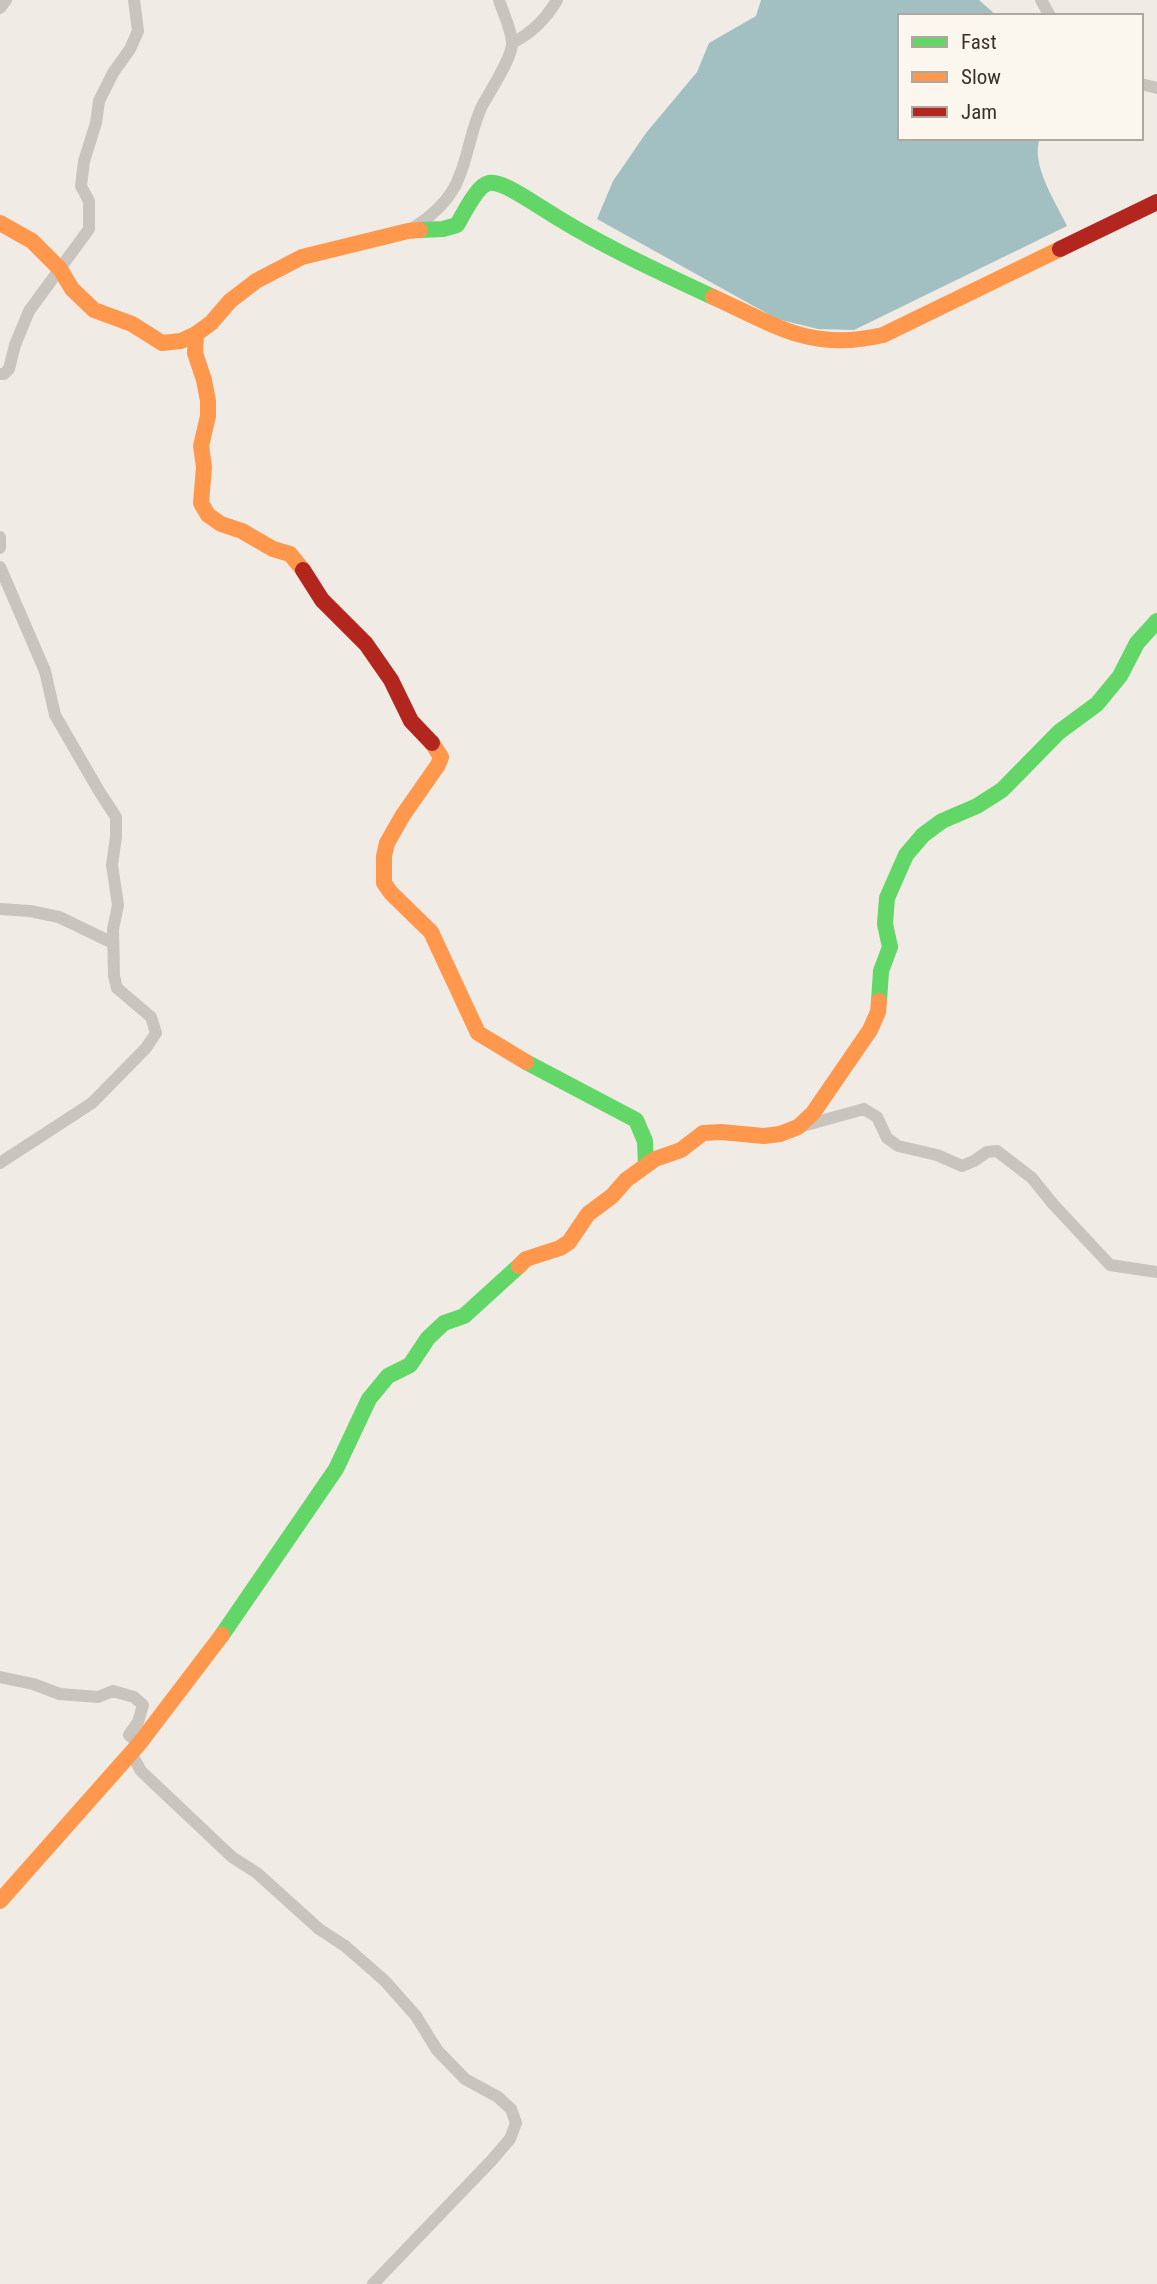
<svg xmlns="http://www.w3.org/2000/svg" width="1157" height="2284" font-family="'Roboto Condensed',sans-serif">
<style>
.water{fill:#a2c0c1}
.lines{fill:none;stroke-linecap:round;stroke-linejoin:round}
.street{stroke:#c9c4be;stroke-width:12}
.fast{stroke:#63d668;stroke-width:16}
.slow{stroke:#ff974d;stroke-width:16}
.jam{stroke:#b3261e;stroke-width:16}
</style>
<rect width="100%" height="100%" fill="#f0ebe5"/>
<path class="water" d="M761 0H979L997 16H900V138H1040C1030 165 1056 202 1067 226L854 330 818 329 777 319 597 219 613 181 646 133 697 72 709 43 756 16Z"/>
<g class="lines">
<path class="street" d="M1041 0 1050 16
M0 8 6 0
M512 43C532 33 546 19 557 0
M1141 84 1157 88
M411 229C428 219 444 205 454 188 468 163 469 133 482 106 490 91 513 57 512 42 511 28 503 13 499 0
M0 374H4L9 369 15 345 29 311 89 229V201L81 186 84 161 96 123 99 101 113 73 130 49 138 31 134 0
M0 537V548
M0 567 45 671 55 715 99 791 116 817V837L112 865 118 905 113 929 114 976 117 988 151 1017 156 1033 146 1048 92 1103 0 1163
M0 909 30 911 59 917 113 943
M799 1127 864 1109 877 1117 887 1138 898 1146 937 1155 962 1166 974 1161 987 1152 997 1151 1032 1178 1053 1204 1110 1265 1157 1272
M0 1677 33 1684 60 1694 98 1697 113 1691 134 1697 143 1705 138 1722 129 1735 139 1744
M131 1753 141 1771 232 1857 257 1873 319 1929 345 1946 385 1981 416 2016 437 2050 465 2079 498 2097 511 2109 516 2123 510 2139 492 2160 373 2284"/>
<path class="fast" d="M420 230 443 229 457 225C463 215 477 185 489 183 503 181 530 201 542 208 596 243 655 270 713 297
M879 1001 881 971 890 947 885 924 887 898 906 855 923 835 942 821 977 806 1002 790 1059 732 1097 704 1120 676 1137 643 1157 621
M526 1062 636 1120 645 1141 646 1165
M222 1635 336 1469 369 1399 388 1376 410 1365 428 1338 444 1323 464 1316 519 1266"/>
<path class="slow" d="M0 223 32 241 60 269 72 289 94 310 132 324 162 343 181 341 196 334 211 323 230 301 256 281 302 257 408 231 420 230
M713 297C777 326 811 352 883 335L1060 249
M196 334 195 353 204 380 208 401V416L201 446 204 467 201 503 208 515 221 524 242 531 273 549 290 554 303 570
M432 743 441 757 438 765 403 815 387 843 384 856V883L391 893 431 932 478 1033 526 1062
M519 1266 526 1259 560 1248 569 1242 588 1214 612 1196 626 1180 655 1159 681 1150 703 1133 721 1132 764 1136 780 1134 798 1127 813 1113 870 1030 878 1012 879 1001
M0 1901 139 1744 222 1635"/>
<path class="jam" d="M1060 249 1157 202
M303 570 322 600 366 644 391 680 411 721 432 743"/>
</g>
<rect x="898" y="14" width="245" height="126" fill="#fbf6ee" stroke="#aea7a0" stroke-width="2"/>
<rect x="912" y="37" width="35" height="10" fill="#63d668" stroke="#aea7a0" stroke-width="2"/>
<text x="961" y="49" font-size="21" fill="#3b312b">Fast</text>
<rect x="912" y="72" width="35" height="10" fill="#ff974d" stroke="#aea7a0" stroke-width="2"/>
<text x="961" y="84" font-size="21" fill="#3b312b">Slow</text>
<rect x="912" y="107" width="35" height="10" fill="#b3261e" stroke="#aea7a0" stroke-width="2"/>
<text x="961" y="119" font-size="21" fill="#3b312b">Jam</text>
</svg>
